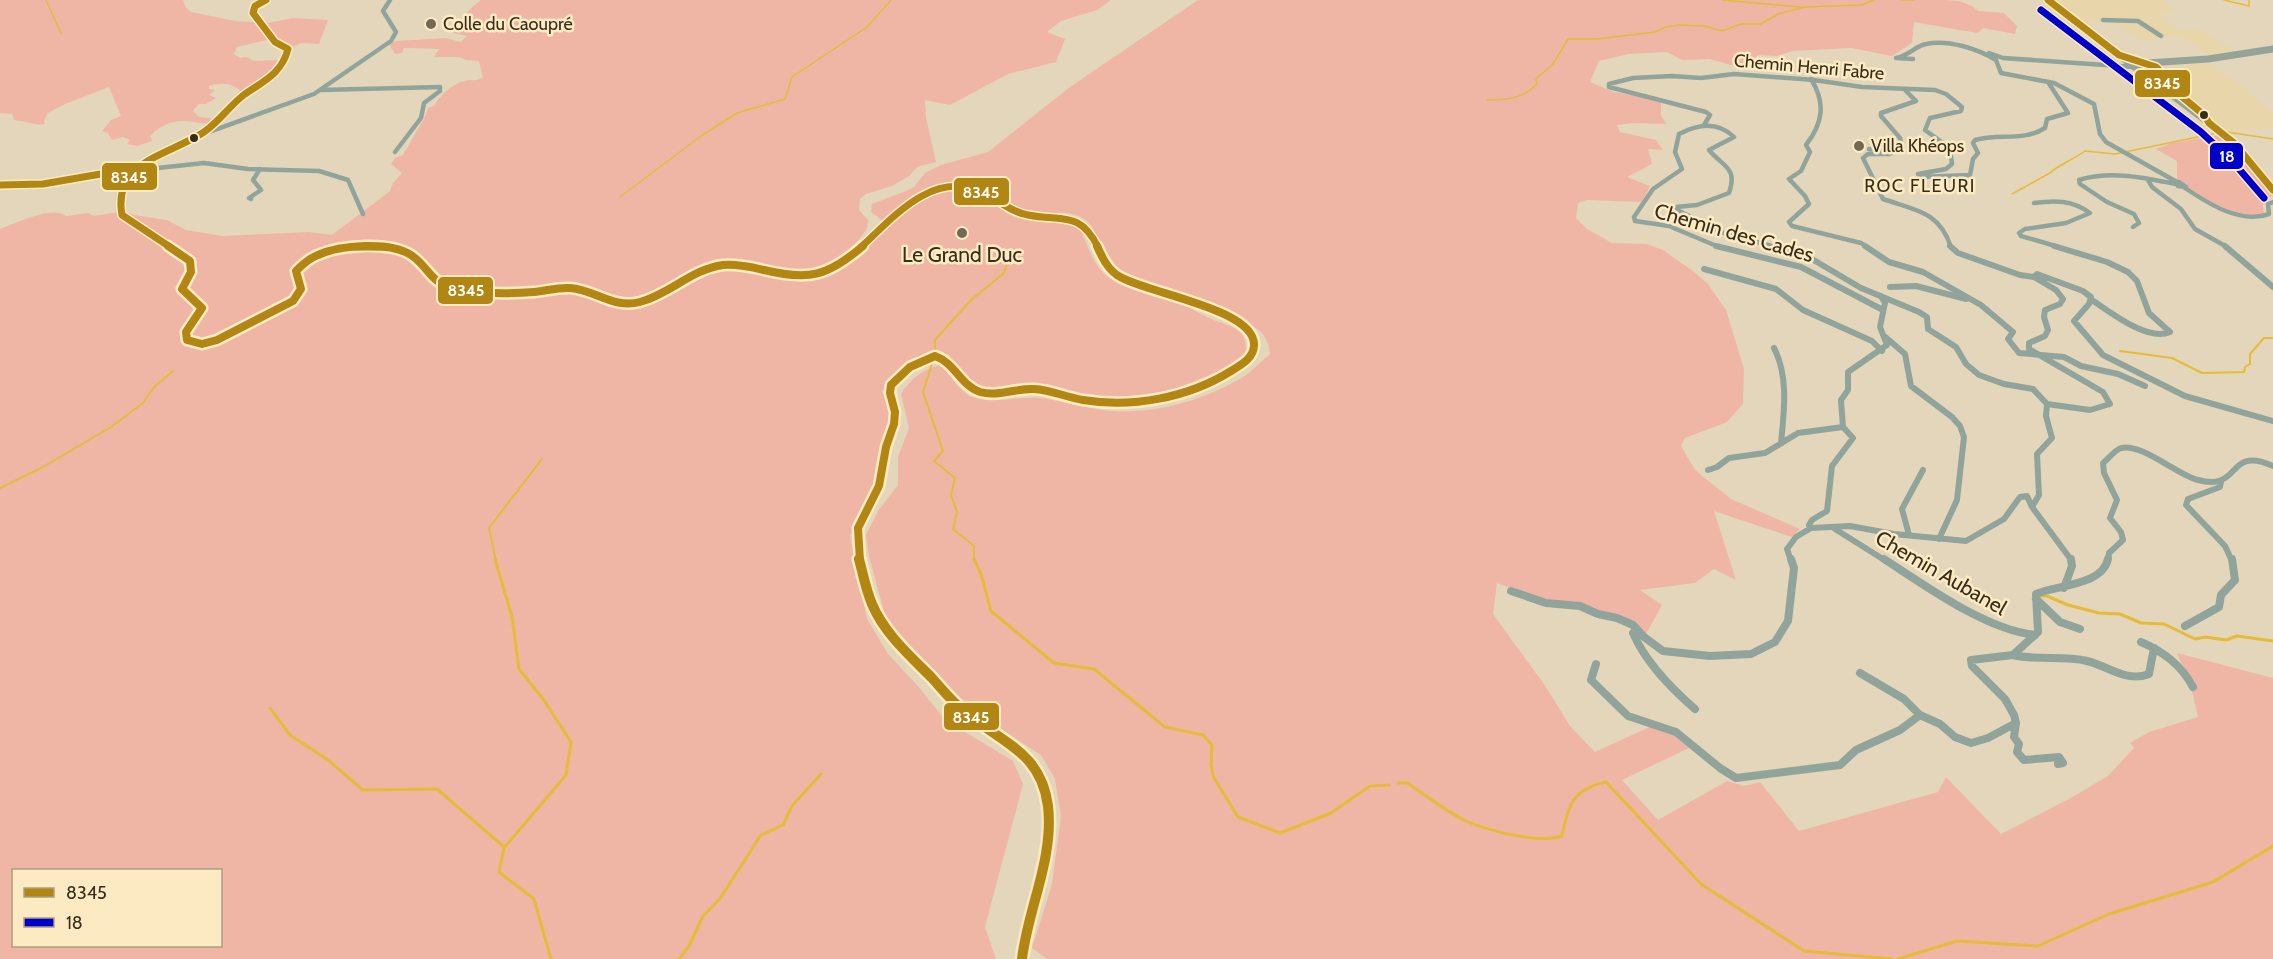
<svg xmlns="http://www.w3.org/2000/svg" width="2273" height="959" font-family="Cabin,sans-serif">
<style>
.built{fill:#e9d5aa}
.green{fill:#efb6a6;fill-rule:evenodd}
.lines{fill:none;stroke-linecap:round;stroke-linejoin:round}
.stream-far2{stroke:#e6bb38;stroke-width:1.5}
.stream-far1{stroke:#e6bb38;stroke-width:2}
.stream{stroke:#e6bb38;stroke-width:3}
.minor-far2{stroke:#91a49c;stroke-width:4.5}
.minor-far1{stroke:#91a49c;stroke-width:6}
.minor{stroke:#91a49c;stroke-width:8}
.tertiary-far2{stroke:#91a49c;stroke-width:6}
.tertiary-far1{stroke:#91a49c;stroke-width:8}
.tertiary{stroke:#91a49c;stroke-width:10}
.secondary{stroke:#96a399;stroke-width:7}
.bus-1-far2-casing{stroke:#fceac3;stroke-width:10}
.bus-1-far1-casing{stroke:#fceac3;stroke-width:13}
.bus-1-casing{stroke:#fceac3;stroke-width:15}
.bus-2-casing{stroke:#fceac3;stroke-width:10}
.bus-1-far2{stroke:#b18613;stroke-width:7}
.bus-1-far1{stroke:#b18613;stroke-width:8}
.bus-1{stroke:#b18613;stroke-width:10}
.bus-2{stroke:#0000cd;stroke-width:7}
.poi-dot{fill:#736852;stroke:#fceac3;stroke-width:2}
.bus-dot{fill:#362d1a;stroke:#fceac3;stroke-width:2}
.labels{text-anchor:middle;stroke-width:5;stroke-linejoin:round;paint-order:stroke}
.far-poi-label{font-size:18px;fill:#362d1a;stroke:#fceac3;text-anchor:start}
.far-street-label{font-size:18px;fill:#362d1a;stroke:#fceac3}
.far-neighbourhood-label{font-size:18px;letter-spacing:1.5px;fill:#362d1a;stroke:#fceac3}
.street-label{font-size:21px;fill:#362d1a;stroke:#fceac3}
.poi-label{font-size:21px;fill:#362d1a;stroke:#fceac3}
.line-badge{stroke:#fceac3;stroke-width:2}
.badge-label{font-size:16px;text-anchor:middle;font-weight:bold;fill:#fff}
</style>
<rect width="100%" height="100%" fill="#e3d6bb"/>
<path class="built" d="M2053 0H2162L2175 11 2160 15 2177 30 2201 29 2234 51 2210 56 2181 36 2137 39 2113 22H2080Z
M2208 63 2242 86 2273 114V129L2227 131 2160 77 2171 76 2168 72H2163L2165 68Z"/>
<path class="green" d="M0 0H183L186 8 191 12 235 21 268 23 293 18 328 20 319 44 302 43 291 47 282 44 276 38 237 47 234 54 240 58 246 57 254 61 282 60 269 75 242 93C235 83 220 82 209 86V89L215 90 209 95 216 98 206 104H199L193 111 199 117 218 119 213 125C185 121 172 115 150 136L152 141 137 146 127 144 130 140 123 137 112 140 108 133 102 131 111 120 121 116 109 87 65 104 48 113 44 121 45 124C34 126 25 121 14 120L12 114 0 113Z
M481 0H1111L1097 10 1061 21 1047 32 1065 39 1056 62 1008 74 950 105 925 100 926 118 936 162 917 167 909 176 892 186 866 194 860 199 859 210 868 220 867 229 852 248 857 253 923 196C944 186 964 186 985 197 995 202 1002 212 1012 216 1033 225 1060 214 1080 228 1087 244 1093 265 1107 276 1126 292 1154 292 1176 301 1188 306 1198 313 1209 318 1228 327 1247 325 1246 352L1230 367 1170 391 1132 398H1102L1031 385 995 388 980 386 966 379 948 354C916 350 902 368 882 391L893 417 881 446 876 481 850 536 867 619 888 654 918 686 945 720 1013 761 1023 784 985 927 996 959H0V229C17 223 52 205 66 216L88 213 94 216 125 211 134 215 167 220 186 230 223 236 309 232 332 235 390 191 393 183 402 173 391 164 395 158 403 155 426 115 428 108 434 106C440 95 452 84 464 81 472 79 475 82 483 77L479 61 466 60 459 57H434L439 49 404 48 402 53 395 54 389 44 396 41 446 38 461 42 467 36 453 33 470 9ZM14 870H220V946H14Z
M1198 0H1944L1959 1 1972 6 1978 11 2004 13 2017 26 2015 34 1983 28 1977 33 1914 22 1912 43 1892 56 1851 48 1793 51 1777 56 1759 55 1755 57V62L1738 67 1710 59 1682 60 1667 52 1628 54 1599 61 1590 82 1614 92 1661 100V116L1667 124 1632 123 1617 125 1620 132 1656 140 1663 150 1648 149 1652 164 1627 177 1650 186 1642 202 1587 200 1578 203 1576 218 1587 229 1612 243 1647 244 1663 250 1693 271 1708 284 1726 310 1744 369 1743 404 1727 422 1685 438 1681 446 1695 470 1731 499 1800 529 1792 537 1714 511 1736 580 1714 569 1695 583 1640 590 1662 605 1646 634 1615 616 1544 601 1497 583 1493 614 1546 687 1570 726 1595 752 1654 725 1674 735 1689 748 1622 780 1658 820 1727 781 1744 786 1760 782 1799 831 1938 792 1946 777 2001 834 2069 799 2108 776 2134 748 2130 743 2149 732 2198 717 2191 686 2177 653 2273 678V959H1047L1032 948 1052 884 1061 817 1055 779 1041 755 976 713 944 683 886 619 869 556 866 535 878 511 898 485V457L909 428 901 394C911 378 922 370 940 365 953 376 959 394 976 398 996 404 1019 396 1040 398 1064 401 1087 409 1111 411 1155 414 1200 401 1238 380 1250 374 1260 362 1270 354 1267 321 1241 325 1217 313 1210 310 1205 302 1199 299 1177 290 1150 290 1128 279 1121 276 1110 264 1105 257 1098 247 1097 229 1087 221 1070 207 1045 216 1025 212 1012 210 1002 197 990 191 945 168 918 195 886 223L871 212 872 204 906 191 914 187 925 173 941 165 988 152 1070 87Z
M2222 135 2273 196 2262 198 2264 214C2231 218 2203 198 2177 180V161L2156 149 2172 143Z"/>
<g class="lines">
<path class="stream-far2" d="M46 0 61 33
M1722 0 1800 7
M1901 0H1914
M2224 0 2249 6V0
M1805 7 1862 5 1874 0
M1487 100C1506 100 1523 99 1537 84L1536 79 1553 64 1568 39H1597L1655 32 1666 27 1680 25 1705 26 1722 31 1741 24H1761L1778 14 1805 7
M2227 132 2273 139
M2012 194 2050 173C2055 167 2076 158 2085 151L2115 154 2217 133
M620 197 701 136 737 113 785 99 792 77 867 27 891 0"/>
<path class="stream-far1" d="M2120 351 2172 358 2202 373 2244 372 2245 367 2250 364V354L2264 338H2273
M935 354V340L971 300 1004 273 1009 255
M933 360 923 392 943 451 934 461 955 478 951 496 957 512 953 529 974 546V561
M0 488 43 467 111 427 143 403 154 387 173 371
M496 561 489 528 542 459"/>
<path class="stream" d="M495 559 512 617 519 669 543 699 571 742 566 775 504 848 499 872 534 899 551 959
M974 559 981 574 991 611 1054 663 1094 669 1165 727 1203 735 1212 745 1211 765 1214 778 1238 817 1280 833 1331 813 1370 786 1389 785
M2040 596H2047L2068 605 2099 613 2120 614 2141 623 2164 624 2195 639 2205 637 2226 640 2237 636 2273 641
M270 708 290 735 328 760 363 790 437 789 504 847
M1398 783H1407C1426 795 1446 812 1466 821 1489 831 1539 844 1562 836 1568 805 1573 789 1606 782L1701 884 1804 951 1892 959
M679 959 689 946 703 916 719 900 761 835 783 825 792 806 821 774
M1898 959 1957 941 2038 946 2109 914 2213 882 2273 846"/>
<path class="minor-far2" d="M2103 20 2138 21 2161 36
M1989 53 2003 58 2134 67
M1913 59 1896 58C1910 55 1915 46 1926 44 1948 39 1978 49 1996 60L2001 73 2054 83 2094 104 2100 134 2106 142 2177 182
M1811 79C1826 103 1823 123 1806 145L1810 152 1801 171 1789 179 1805 196 1809 204 1789 222 1792 226 1861 243 1867 247
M321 90 440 87V91L424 103 421 118 395 152
M1906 91 1916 101 1881 113V116L1900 138 1902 146 1889 154H1868L1863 158 1883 199C1915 210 1939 211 1951 247
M1704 125 1710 115 1706 112 1609 87V84L1633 78 1672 76 1701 78 1734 74 1814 80 1862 87 1935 90 1946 94 1962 107 1961 111 1930 118 1925 130 1950 148 1952 164 1946 169 1918 174 1920 177
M198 136 314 94 391 41 396 32 383 11 390 0
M1869 149 1884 151
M139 170 204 163 248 169 319 171 348 180 363 214
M1920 177 1970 175 1973 159 1978 153 1973 143 1975 140C1999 133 2023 142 2045 128L2047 119 2068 113 2048 82
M2148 180 2152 187 2181 209 2195 229 2227 247
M2179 182 2186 187 2178 186 2176 183Z
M0 185 43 184 141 167
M2185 188C2209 204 2240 224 2269 214L2268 204 2273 202
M251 199 249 198 261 190 253 180 260 169
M2034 203C2055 200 2072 200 2090 213L2066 223 2025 229 2019 233 2021 236 2059 247
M2133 227 2139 223 2134 214 2107 202 2080 184 2079 180C2110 170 2145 178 2176 184
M1719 247 1669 226 1635 221 1634 217 1653 189 1682 169 1675 152 1679 134C1698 124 1718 121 1734 137L1709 150C1723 167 1738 167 1729 193L1697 205 1676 207 1677 210 1724 233 1775 247"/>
<path class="minor-far1" d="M1716 246 1801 267 1883 310
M1769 246 1812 259 1861 288 1919 312 1927 317 1928 329 1956 347 1966 364 1979 375 2004 384 2033 389 2047 404 2090 410 2110 404 2103 392 2029 349V343L2045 336 2048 330 2044 317 2045 310 2060 304 2063 299 2056 290 2034 277 2037 274 2083 291 2091 297 2089 304 2074 321 2103 355 2185 396 2273 421
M1865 246 1889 262 1923 272 1981 305 2013 332 2008 339 2019 353 2064 357 2081 366 2118 374 2145 386
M1950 246 1958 253 2020 275 2034 277
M2054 246 2107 262 2128 272 2137 281 2149 313 2170 332C2148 342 2110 312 2092 300
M2225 246 2273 287
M1704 269 1776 289 1803 310 1872 341 1882 351
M1890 287 1916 286 1966 299
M1883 335 1905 354 1911 386 1952 417 1960 426 1964 437 1957 500 1939 539
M1774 348C1789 377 1784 412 1781 443
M2047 404 2046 416 2052 438 2037 454 2039 495 2032 507 2072 561
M1843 427 1841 400 1848 390V372L1887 345 1880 327 1885 303 1881 296
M1708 470 1717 467 1729 458 1765 453 1798 433 1843 427
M2221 482 2220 487 2188 499 2186 505 2225 546 2232 561
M1811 528 1850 526 1894 534 1966 541 2004 519 2020 497 2027 496 2032 507
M1835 529 1886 561
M1909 535 1902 509 1923 470
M1791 561 1787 549 1796 537 1811 528 1809 525 1812 520 1827 511 1832 466 1853 438 1843 427
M2108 561 2109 553 2123 540 2121 532 2110 518 2117 500 2104 473 2103 463C2108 459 2115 450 2121 448 2142 443 2177 475 2198 480 2242 492 2226 445 2273 466"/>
<path class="minor" d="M1884 559C1926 586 1986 630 2035 635
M2064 588 2072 566 2071 559
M1511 591 1546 603 1580 606 1598 614 1617 618 1633 625 1644 637 1663 651 1710 656 1751 654 1775 642 1788 621 1794 568 1791 559
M2036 599 2060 622 2080 629
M2185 626 2219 607 2221 595 2235 580 2232 559
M1637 630 1633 633C1646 663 1671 688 1695 709
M2141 642C2164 652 2181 665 2193 687
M2013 655C2037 661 2063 655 2087 661 2108 666 2127 683 2149 674L2154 648
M1596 664 1591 680 1628 716 1676 732 1720 768 1736 778 1840 765 1856 750 1900 730 1920 715
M1860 673 1904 699 1920 715 1940 724 1955 737 1971 743 1988 738 2016 723 2014 715 2005 699 1972 666 1971 660 2013 655 2038 632 2036 594C2056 585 2102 586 2108 559
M2016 723 2014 737 2019 744 2017 752 2024 760 2059 757 2063 763 2058 764"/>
<path class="tertiary-far2" d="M170 247 122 215C104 169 173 151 201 134 216 125 225 111 238 100 256 84 285 76 288 49L275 42 253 13 255 6 266 0
M861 247C885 228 908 197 938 188 975 177 995 209 1028 216 1044 219 1063 213 1078 222 1088 227 1093 238 1097 247"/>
<path class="tertiary-far1" d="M168 246 190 261 191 272 182 289 202 308 186 332 187 340 202 344 217 340 293 301 301 289 296 271C320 248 345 248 376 248 386 248 398 247 407 252 429 265 427 284 457 289 479 293 502 294 525 293 541 292 558 286 574 289 596 292 612 308 635 303 668 296 694 266 727 265 741 265 754 269 768 272 810 282 831 273 863 246
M860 561 858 528 879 486 886 447 894 424 890 389C895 374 920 355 936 356 956 357 958 384 976 391 994 398 1015 388 1034 389 1050 390 1064 396 1079 399 1129 408 1179 399 1224 375 1237 367 1252 360 1255 344 1235 296 1143 303 1110 270 1103 263 1100 255 1097 246"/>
<path class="tertiary" d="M860 559 872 604 891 635 963 711 1023 753 1037 769 1042 779 1048 807V837L1041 882 1025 935 1022 959"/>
<path class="secondary" d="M2048 0 2137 69 2154 73
M2148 63 2208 59 2273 49
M2141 72 2225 135 2273 190"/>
<g class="bus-1-far2-casing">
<path id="bus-1-far2" d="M2048 0 2119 55 2156 67 2159 70 2153 75 2154 80 2169 86 2204 115 2209 123 2234 143 2273 190
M0 185 43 184 141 167
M170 247 122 215C112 161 170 155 204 132 220 121 230 105 245 94 264 81 282 73 288 49L275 42 253 13 255 6 266 0
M352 247H384
M861 247C892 219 931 171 979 191 996 198 1010 212 1028 215 1062 222 1079 210 1098 247"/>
</g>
<g class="bus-1-far1-casing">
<path id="bus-1-far1" d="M168 246 190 261 191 272 182 289 202 308 186 332 187 340 202 344 217 340 293 301 301 289 296 271C302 265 309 258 318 255 340 245 390 241 411 255 430 268 430 284 457 289 482 294 509 294 534 292 546 291 558 287 570 288 596 290 613 309 640 302 670 294 692 269 723 265 736 264 751 267 764 270 809 281 828 276 863 246
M860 561 858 528 879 486 886 447 894 424 895 412 890 393 891 385 910 367 935 356C955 363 961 386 980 392 998 397 1016 388 1034 389 1051 390 1066 397 1083 400 1132 408 1188 398 1231 371 1241 365 1254 358 1254 345 1255 308 1143 293 1117 275 1107 268 1102 257 1097 246"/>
</g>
<g class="bus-1-casing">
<path id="bus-1" d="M859 559C863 574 866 590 872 604 884 633 910 656 932 678 942 689 952 702 964 711 1001 743 1041 751 1048 806 1054 859 1028 908 1022 959"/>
</g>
<g class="bus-2-casing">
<path id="bus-2" d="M2041 10 2201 132 2233 162 2264 198"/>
</g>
<use href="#bus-1-far2" class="bus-1-far2"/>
<use href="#bus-1-far1" class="bus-1-far1"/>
<use href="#bus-1" class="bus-1"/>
<use href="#bus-2" class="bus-2"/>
</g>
<g class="poi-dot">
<circle cx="431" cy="24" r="6"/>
<circle cx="1859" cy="146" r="6"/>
<circle cx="962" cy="233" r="6"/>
</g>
<g class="bus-dot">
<circle cx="2204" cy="115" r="5"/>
<circle cx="194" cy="138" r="5"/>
</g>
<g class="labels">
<g class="far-poi-label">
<text x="443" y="30">Colle du Caoupré</text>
<text x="1871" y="152">Villa Khéops</text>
</g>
<g class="far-street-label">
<text transform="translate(1809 67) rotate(5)" y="6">Chemin Henri Fabre</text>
</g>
<g class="far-neighbourhood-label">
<text x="1920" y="192">ROC FLEURI</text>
</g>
<g class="street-label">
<text transform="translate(1734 233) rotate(16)" y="7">Chemin des Cades</text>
<text transform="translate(1941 573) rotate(30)" y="7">Chemin Aubanel</text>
</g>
<g class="poi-label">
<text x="962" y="262">Le Grand Duc</text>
</g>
</g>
<g class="line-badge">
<rect x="2134" y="69" width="57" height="29" rx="6" fill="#b18613"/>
<rect x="2209" y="142" width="35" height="28" rx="6" fill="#0000cd"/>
<rect x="101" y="162" width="57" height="29" rx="6" fill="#b18613"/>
<rect x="953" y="177" width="57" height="29" rx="6" fill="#b18613"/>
<rect x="437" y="276" width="57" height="29" rx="6" fill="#b18613"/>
<rect x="943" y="702" width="57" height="29" rx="6" fill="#b18613"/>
</g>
<g class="badge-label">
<text x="2162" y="89">8345</text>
<text x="2227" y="162">18</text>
<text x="129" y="183">8345</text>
<text x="981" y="198">8345</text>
<text x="466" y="296">8345</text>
<text x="971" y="723">8345</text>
</g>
<rect x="12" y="869" width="210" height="78" fill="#fceac3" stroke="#ad9e7f" stroke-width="1.5"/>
<rect x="24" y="888" width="30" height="9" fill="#b18613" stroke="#ad9e7f" stroke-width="1.5"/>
<text x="66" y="899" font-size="18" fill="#362d1a">8345</text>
<rect x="24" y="918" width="30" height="9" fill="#0000cd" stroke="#ad9e7f" stroke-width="1.5"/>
<text x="66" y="929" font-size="18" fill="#362d1a">18</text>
</svg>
